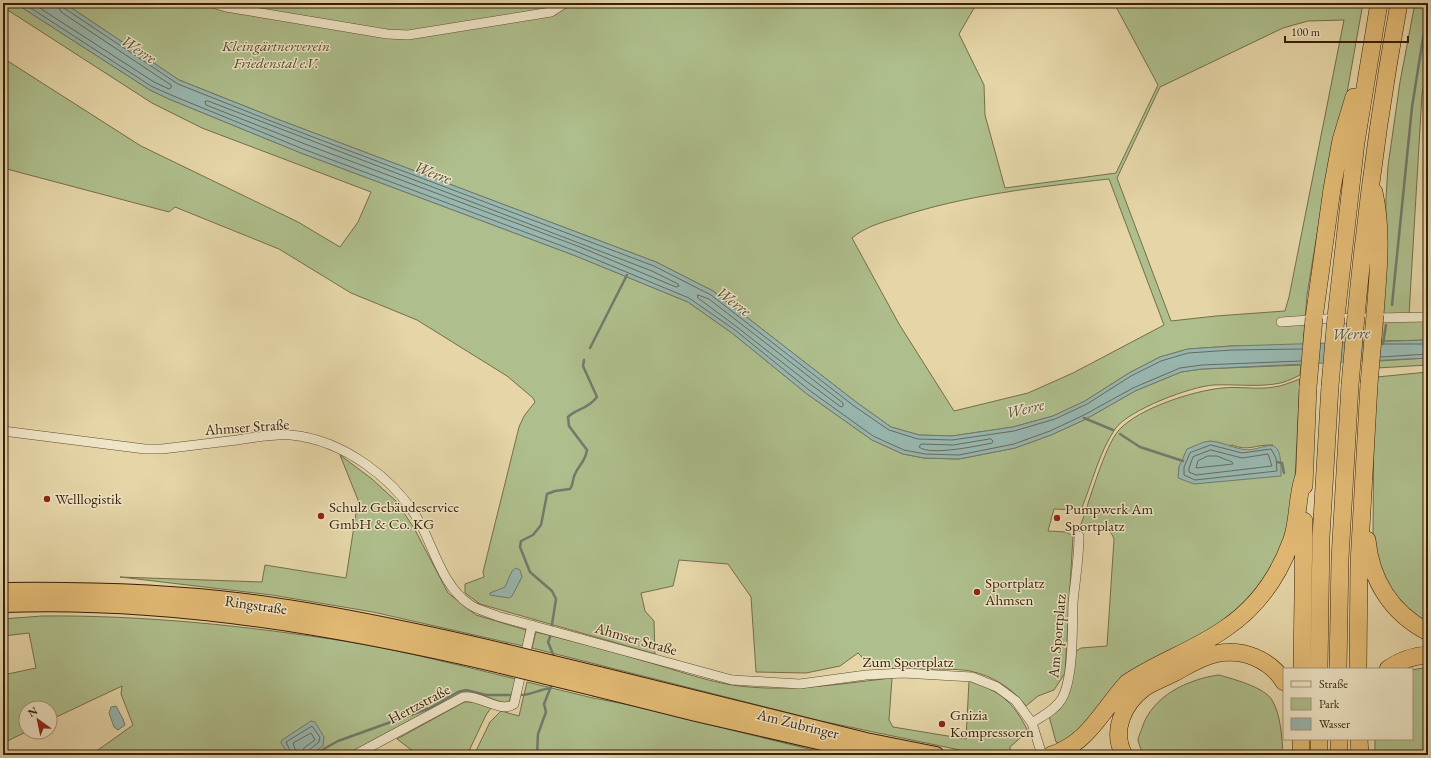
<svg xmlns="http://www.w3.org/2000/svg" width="1431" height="758" font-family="'EB Garamond',serif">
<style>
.green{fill:#aebe8c;stroke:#746e49;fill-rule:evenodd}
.water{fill:#98b7b0;stroke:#727a6c}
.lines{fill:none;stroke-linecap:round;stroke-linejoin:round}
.shore{stroke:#686b5b;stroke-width:1}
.stream{stroke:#727a6c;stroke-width:2.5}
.minor-casing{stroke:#644c2e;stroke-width:10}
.trunk-casing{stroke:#391f06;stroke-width:18}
.motorway-casing{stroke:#391f06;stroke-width:18}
.minor{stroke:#eee4c6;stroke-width:9}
.trunk{stroke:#e2ba74;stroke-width:16}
.motorway{stroke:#e2ba74;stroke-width:17}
.trunk-bridge-casing{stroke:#391f06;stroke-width:18;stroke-linecap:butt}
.motorway-bridge-casing{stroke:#391f06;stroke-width:18;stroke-linecap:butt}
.trunk-bridge{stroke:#e2ba74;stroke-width:16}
.motorway-bridge{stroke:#e2ba74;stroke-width:17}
.poi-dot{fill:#8f2418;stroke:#eee4c6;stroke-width:1.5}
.labels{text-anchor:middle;stroke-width:3;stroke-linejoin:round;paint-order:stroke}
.park-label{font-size:15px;font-style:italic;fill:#564728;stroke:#eee4c6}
.street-label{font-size:15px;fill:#391f06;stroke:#eee4c6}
.poi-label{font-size:15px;fill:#391f06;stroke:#eee4c6;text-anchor:start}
.water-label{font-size:16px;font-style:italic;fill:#564d39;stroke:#eee4c6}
</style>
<rect width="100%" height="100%" fill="#e5d5a7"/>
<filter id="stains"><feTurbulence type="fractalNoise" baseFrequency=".005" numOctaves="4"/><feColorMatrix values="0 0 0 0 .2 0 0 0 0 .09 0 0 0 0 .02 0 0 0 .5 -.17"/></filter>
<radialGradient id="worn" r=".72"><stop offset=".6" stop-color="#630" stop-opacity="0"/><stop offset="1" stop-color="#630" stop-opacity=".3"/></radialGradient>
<path class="green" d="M3 3H15L150 90 169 99 301 153 576 256 688 302 732 333 807 394 872 440 903 454 924 458 959 459 1015 448 1051 435 1086 419 1135 391 1181 372 1202 369 1301 365 1300 375C1292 379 1284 383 1275 384 1255 387 1234 384 1214 385 1192 386 1128 410 1115 429 1099 453 1092 483 1081 510L1054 509 1048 531 1066 532 1073 536 1065 673 1054 690 1038 696 1026 706C1012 688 993 676 970 671 943 666 888 674 866 662 863 660 861 655 858 653L840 666 806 673 756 672 751 597 728 564 679 560 673 586 641 593 645 611 654 621 655 654 480 604 465 593V584L484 577 483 572 519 427 524 416 535 402 533 398 507 376 417 320 351 293 279 249 175 207 169 212 3 168V106L8 100 3 96V58L141 146 298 222 340 247 358 222 371 192 202 128 152 103 3 7Z
M64 3H977L959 34 984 85 985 115 1005 188 1116 173 1158 85 1114 3H1363L1345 104 1329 161 1307 295 1303 345 1232 346 1188 349 1160 357 1129 373 1085 401 1053 416 1013 427 952 436 919 435 891 427 856 402 713 291 656 262 277 119 179 80ZM1344 20 1289 297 1285 311 1216 316 1171 321 1117 178 1160 87 1283 28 1308 21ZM1109 179 1164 325 1073 373 1028 393 954 411 899 324 852 238C865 227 880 223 896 218 965 195 1037 187 1109 179Z
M1415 3H1428V64L1422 94 1409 315 1428 314V340L1380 341 1385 266 1386 198 1388 166 1400 82Z
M1428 358V365L1377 368 1378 361Z
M1428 372V625L1399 601 1379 569 1373 536 1374 404 1377 377Z
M1300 379 1294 499 1280 556 1241 609 1062 743 1056 742 1049 716C1075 690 1071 689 1073 653L1081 648 1107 646 1114 539C1109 524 1095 527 1080 527 1089 503 1104 447 1119 430 1139 408 1193 391 1222 388 1239 386 1257 390 1274 387 1283 386 1291 382 1300 379ZM1232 445C1248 452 1257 444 1273 445L1179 470V467Z
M340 455 372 479 396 501 414 528 448 593 476 615 526 630 523 646 373 612 272 595 120 577 262 582 265 565 346 578 358 500Z
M42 616C145 615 248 626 350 642 405 651 461 666 516 679L509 702 503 703 477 693 464 692 346 755H91L133 725 121 694 122 686 50 720V708H26V732L3 743V675L36 668 29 633 3 636V619Z
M536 632C572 641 608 650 644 661 673 669 702 680 732 685 785 693 839 684 892 678L889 720 893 727 966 739 969 681C1001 691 1013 702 1028 731L1010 747V755L974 753 821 721 532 648Z
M1428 667V755H1375V739H1412V670Z
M1219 675C1233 679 1264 687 1272 700 1281 715 1282 738 1283 755H1143C1142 751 1139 745 1138 740 1138 737 1141 732 1142 728 1152 696 1188 679 1219 675Z
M527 682 593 698 630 705 833 755H474L490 722 501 711 519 716Z
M464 702H474L491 708 486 715 467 755H418L397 739Z"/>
<path class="water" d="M15 3H64L179 80 277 119 656 262 713 291 856 402 891 427 919 435 952 436 1013 427 1053 416 1085 401 1129 373 1160 357 1188 349 1232 346 1428 340V358L1202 369 1181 372 1135 391 1086 419 1051 435 1015 448 959 459 924 458 903 454 872 440 807 394 732 333 688 302 576 256 301 153 169 99 150 90Z
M1211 441C1222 442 1231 447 1241 449 1264 454 1282 426 1281 476L1194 484 1178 478 1179 467 1187 449 1204 442Z
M516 568 520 570 522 577 512 596 509 598 490 595V593L505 587 512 571Z
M116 706 123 719 125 725 118 730 114 727 109 713 111 707Z
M311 721 315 722 324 737 323 746 309 755H289L281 743 282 740Z"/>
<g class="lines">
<path class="shore" d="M23 3 151 86 171 95 303 149 578 252 689 298 735 330 809 390 873 436 904 450 925 454 959 455 1014 444 1050 431 1084 415 1133 388 1180 368 1202 365 1301 361
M32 3 154 82 169 89 171 88V85L61 12 57 3
M62 3 64 8 178 84 276 123 654 266 711 295 854 406 889 430 918 439 952 440 1014 431 1055 419 1087 404 1131 376 1161 361 1188 353 1232 350 1302 349
M208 101 652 271 678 284 679 286 676 287 580 247 305 144 206 105 205 102Z
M698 295 709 299 843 403V406L841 407C792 372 747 333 698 298Z
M1382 344H1428
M1381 357 1428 354
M991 439 993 441 992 443C977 446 930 456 919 447L921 444 953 445Z
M1211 445 1242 453 1271 449 1276 458 1277 471 1195 480 1184 475V467L1190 453Z
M1211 450 1242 458 1268 454 1272 466 1196 475 1189 472V468L1193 457Z
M1208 456H1217L1232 462 1233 464 1196 468 1198 461Z
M292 755 286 742 312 726 320 737 319 742 308 751 307 755
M297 755 293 743 311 733 315 740 304 748 302 755"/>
<path class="stream" d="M1392 305 1412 107 1428 7
M1383 344 1386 325
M590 348 627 275
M1084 418 1113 430
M1120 434 1140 447 1183 461
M1277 462 1282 463 1284 473
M555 659 548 642 550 637 556 599 552 591 530 572 520 547 521 541 533 535 541 525 547 494 555 491 570 489C574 484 572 479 575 474 579 464 585 463 587 450L569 426 568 417C577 408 587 410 597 397L583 366 584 360
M519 695C529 696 540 689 551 688
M313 755 338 741 430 708 458 692 466 690 486 695H514
M537 755 538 734 546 712 544 704 552 684"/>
<g class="minor-casing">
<path id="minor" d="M212 3 226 7 387 34 408 35 551 12 565 3
M1281 322 1323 319 1428 317
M3 431 145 449H162C187 446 212 443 237 440 255 437 273 434 291 435 344 440 397 480 421 525 435 552 444 587 469 604 477 610 488 612 497 616L732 680 800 684 866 675 903 673 972 677 997 687 1016 701 1032 723 1042 755
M1032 723C1042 716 1054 711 1061 700 1074 680 1072 628 1073 603 1075 580 1079 559 1079 536
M355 755 463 697C479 694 501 714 514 704L532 625"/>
</g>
<g class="trunk-casing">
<path id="trunk" d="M3 591C84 590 165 592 245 602 332 613 419 632 504 652
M3 604C171 598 338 627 501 665
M599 675 866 741 936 755
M596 688 696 713 879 755"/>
</g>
<g class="motorway-casing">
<path id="motorway" d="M1374 192C1383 233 1378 273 1375 315
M1356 316C1366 211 1380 106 1399 3
M1336 317 1356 142 1379 3
M1314 318 1332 189 1341 140 1354 97
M1304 486 1308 387
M1367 540C1371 580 1391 613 1428 632
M1302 669 1304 521
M1319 669 1321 537 1330 386
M1338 669 1340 559 1350 385
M1358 669 1359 564 1369 384
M1388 669C1401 660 1412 656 1428 655
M1301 739V755
M1319 739V755
M1339 739V755
M1359 739 1360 755
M1051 755C1089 743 1102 710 1127 683 1158 662 1195 650 1226 628 1257 607 1278 577 1291 542 1299 522 1296 498 1304 476
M1124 755C1111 731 1123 704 1144 688 1153 682 1164 678 1174 673 1187 666 1201 657 1215 654 1242 648 1270 659 1284 682"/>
</g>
<use href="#minor" class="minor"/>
<use href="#trunk" class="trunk"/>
<use href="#motorway" class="motorway"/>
<g class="trunk-bridge-casing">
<path id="trunk-bridge" d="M504 652 599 675
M501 665 596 688"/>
</g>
<g class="motorway-bridge-casing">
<path id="motorway-bridge" d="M1369 384 1375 315
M1350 385 1356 316
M1330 386 1336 317
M1308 387 1314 318"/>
</g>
<use href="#trunk-bridge" class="trunk-bridge"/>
<use href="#motorway-bridge" class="motorway-bridge"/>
</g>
<g class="poi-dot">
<circle cx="47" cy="499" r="4"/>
<circle cx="321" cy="516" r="4"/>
<circle cx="1057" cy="518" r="4"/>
<circle cx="977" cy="592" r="4"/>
<circle cx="942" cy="724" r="4"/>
</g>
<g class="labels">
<g class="park-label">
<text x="276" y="51">Kleingärtnerverein<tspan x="276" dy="17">Friedenstal e.V.</tspan></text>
</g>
<g class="street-label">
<text transform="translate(247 427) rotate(-4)" y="5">Ahmser Straße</text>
<text transform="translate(256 605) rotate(8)" y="5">Ringstraße</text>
<text transform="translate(1057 636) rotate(-85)" y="5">Am Sportplatz</text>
<text transform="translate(636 639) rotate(16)" y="5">Ahmser Straße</text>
<text x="908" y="667">Zum Sportplatz</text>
<text transform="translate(419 704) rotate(-28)" y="5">Hertzstraße</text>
<text transform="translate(798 724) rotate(14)" y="5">Am Zubringer</text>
</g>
<g class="poi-label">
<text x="55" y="504">Welllogistik</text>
<text x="329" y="512">Schulz Gebäudeservice<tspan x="329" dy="17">GmbH &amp; Co. KG</tspan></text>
<text x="1065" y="514">Pumpwerk Am<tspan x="1065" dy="17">Sportplatz</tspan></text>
<text x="985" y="588">Sportplatz<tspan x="985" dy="17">Ahmsen</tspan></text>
<text x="950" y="720">Gnizia<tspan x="950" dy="17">Kompressoren</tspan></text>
</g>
<g class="water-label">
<text transform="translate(139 49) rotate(33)" y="6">Werre</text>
<text transform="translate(433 172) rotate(21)" y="6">Werre</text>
<text transform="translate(734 301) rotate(36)" y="6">Werre</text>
<text transform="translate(1351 333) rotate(-3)" y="6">Werre</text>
<text transform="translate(1025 408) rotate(-14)" y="6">Werre</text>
</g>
</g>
<rect width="1431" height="758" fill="none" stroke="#e5d5a7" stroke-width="16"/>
<rect x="4" y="4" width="1423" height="750" fill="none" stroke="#391f06" stroke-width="2"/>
<rect x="8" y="8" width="1415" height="742" fill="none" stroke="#391f06"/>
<rect x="1283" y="668" width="130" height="72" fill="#eee4c6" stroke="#a69579"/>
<rect x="1291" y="681" width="20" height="6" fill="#eee4c6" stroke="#a69579"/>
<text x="1319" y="688" font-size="12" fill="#391f06">Straße</text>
<rect x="1291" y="698" width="20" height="12" fill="#aebe8c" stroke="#a69579"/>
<text x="1319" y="708" font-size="12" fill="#391f06">Park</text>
<rect x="1291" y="718" width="20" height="12" fill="#98b7b0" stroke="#a69579"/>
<text x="1319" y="728" font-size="12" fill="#391f06">Wasser</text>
<g transform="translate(38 720) rotate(327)"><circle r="19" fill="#eee4c6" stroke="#a69579"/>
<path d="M0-3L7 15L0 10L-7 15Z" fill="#8f2418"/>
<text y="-6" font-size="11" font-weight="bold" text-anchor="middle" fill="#391f06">N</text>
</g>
<path d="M1285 36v6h123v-6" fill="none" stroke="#391f06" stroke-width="2"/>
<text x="1291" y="36" font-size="12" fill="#391f06" stroke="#eee4c6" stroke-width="3" paint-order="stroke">100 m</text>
<rect width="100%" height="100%" filter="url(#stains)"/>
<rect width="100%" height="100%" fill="url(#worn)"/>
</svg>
